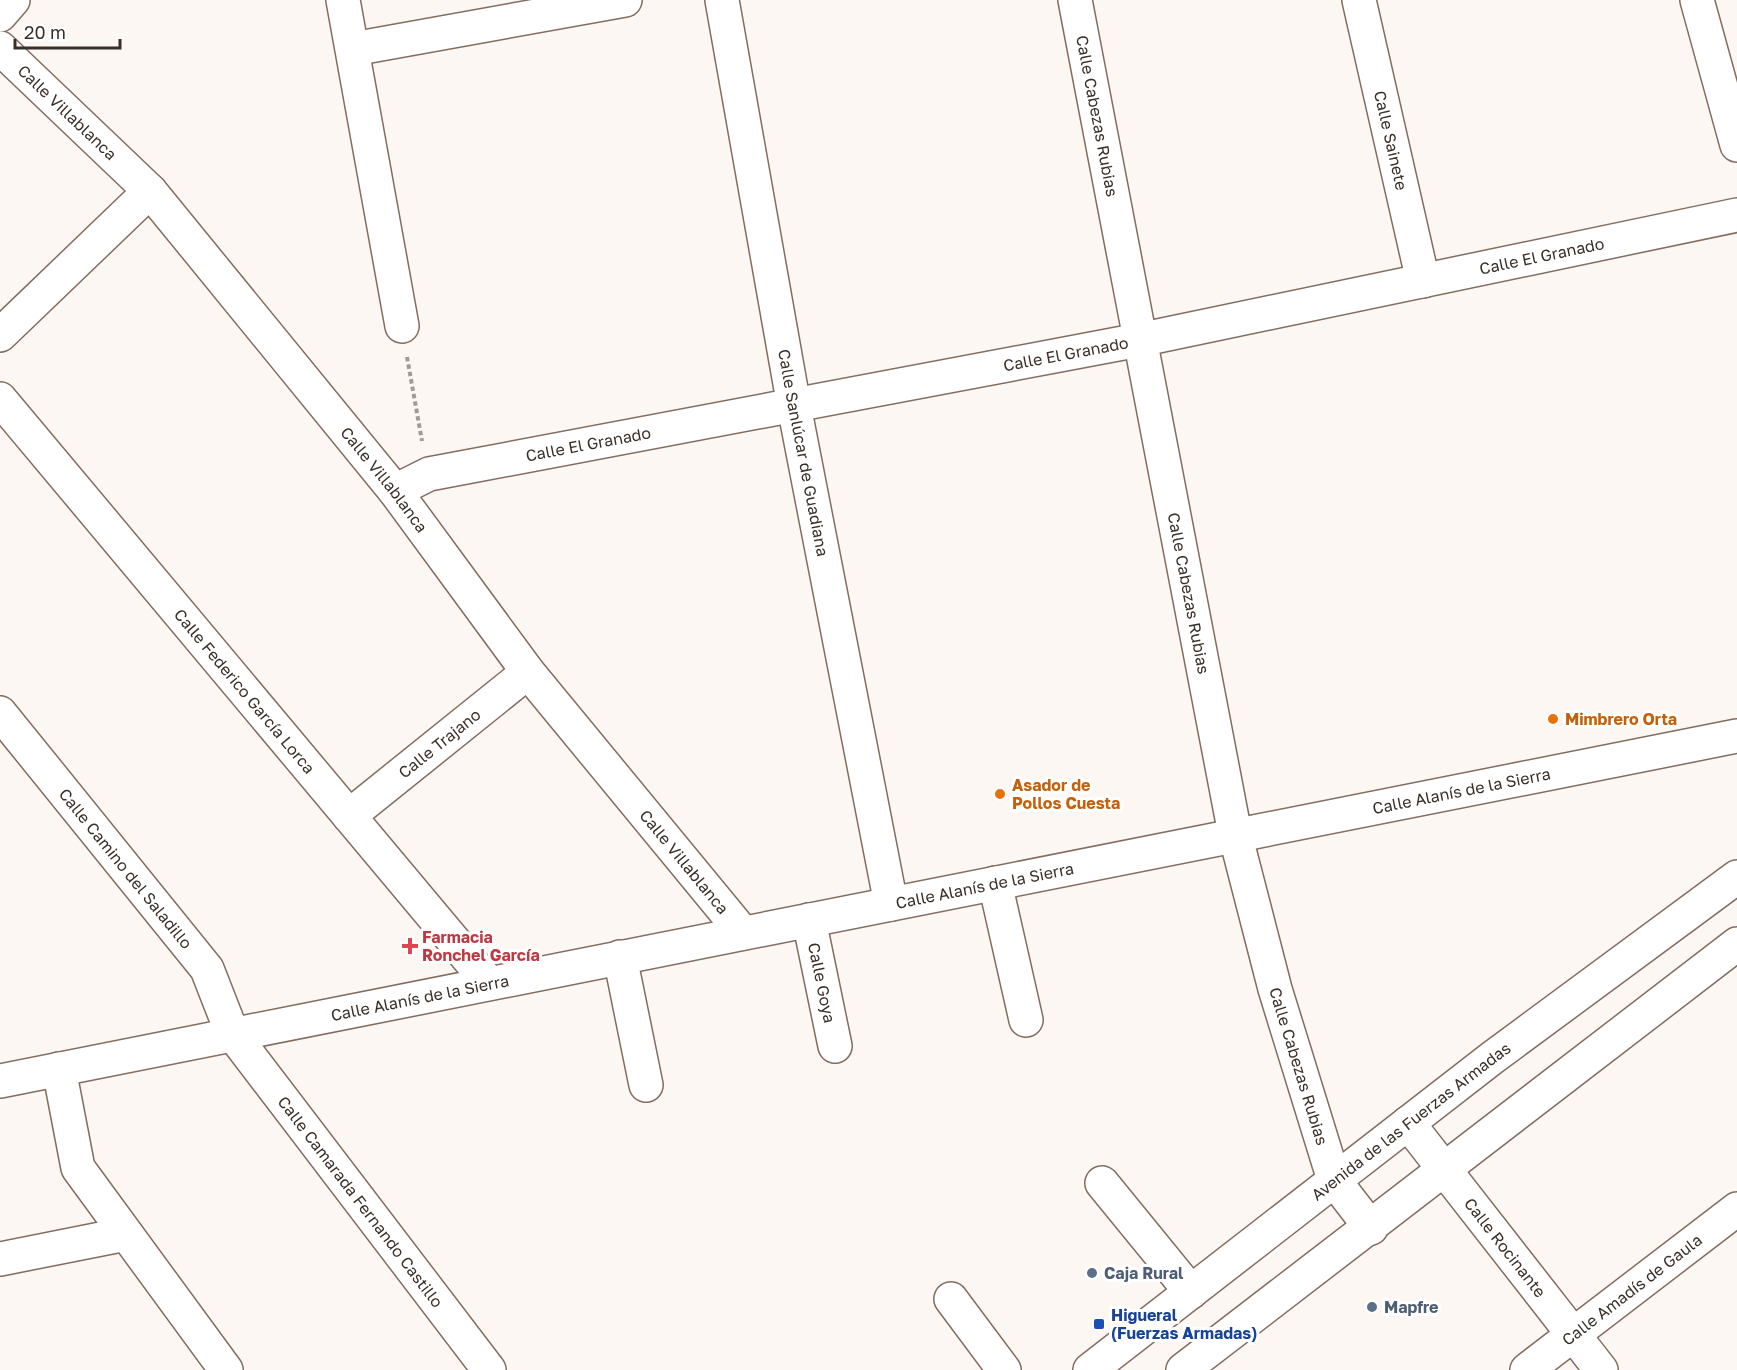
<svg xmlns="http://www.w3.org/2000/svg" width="1737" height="1370" font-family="'Golos Text',sans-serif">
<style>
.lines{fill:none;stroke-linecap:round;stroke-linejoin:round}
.street-casing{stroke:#846c5e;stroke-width:36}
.secondary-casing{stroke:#846c5e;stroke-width:36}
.path{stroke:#a29a96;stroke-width:4;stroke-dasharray:4.5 3;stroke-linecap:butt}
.street{stroke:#fff;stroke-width:33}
.secondary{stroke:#fff;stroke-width:33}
.food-dot{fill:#e8710a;stroke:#fff;stroke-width:2}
.health-dot{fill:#e0444e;stroke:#fff;stroke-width:2}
.service-dot{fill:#5c6f8a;stroke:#fff;stroke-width:2}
.transit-dot{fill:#1a4fb4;stroke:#fff;stroke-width:2}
.labels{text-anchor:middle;stroke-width:6;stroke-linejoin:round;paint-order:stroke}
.street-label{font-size:16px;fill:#392f29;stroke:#fff}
.food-label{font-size:16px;font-weight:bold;fill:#c56008;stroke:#fff;text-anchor:start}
.health-label{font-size:16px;font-weight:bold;fill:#be3a42;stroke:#fff;text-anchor:start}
.service-label{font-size:16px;font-weight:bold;fill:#4e5e75;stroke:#fff;text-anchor:start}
.transit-label{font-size:16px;font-weight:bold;fill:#164399;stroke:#fff;text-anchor:start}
</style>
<rect width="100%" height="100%" fill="#fdf7f4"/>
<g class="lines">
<g class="street-casing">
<g id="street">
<path d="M343 0 402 326"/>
<path id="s1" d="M722 0 794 406 891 904"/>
<path id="s2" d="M1075 0 1235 834 1275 989 1334 1180 1371 1228"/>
<path id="s3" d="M1359 0 1423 281"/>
<path d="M1697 0 1737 145"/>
<path id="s4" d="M0 48 150 191 395 491 528 672 743 933"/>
<path d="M353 49 625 0"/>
<path d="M0 335 150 191"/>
<path id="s5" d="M0 399 489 983"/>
<path id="s6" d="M395 491 429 474 1139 340 1737 215"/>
<path id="s7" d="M349 816 528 672"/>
<path d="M995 883 1026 1020"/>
<path id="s8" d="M809 920 835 1046"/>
<path d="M620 957 646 1085"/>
<path d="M59 1069 78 1168 226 1370"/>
<path id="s9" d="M1408 1123 1601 1370"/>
<path d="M1102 1183 1191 1292"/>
<path d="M0 1259 126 1234"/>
<path d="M951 1299 1004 1370"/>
<path id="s10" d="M1527 1370 1737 1209"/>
</g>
</g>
<g class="secondary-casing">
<g id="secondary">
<path d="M0 15 13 0"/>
<path id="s11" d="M0 713 207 969 232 1033 489 1370"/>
<path id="s12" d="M0 1081 1737 736"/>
<path id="s13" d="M1090 1370 1492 1058 1737 877"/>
<path d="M1183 1370 1737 944"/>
</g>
</g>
<path class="path" d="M407 357 422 441"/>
<use href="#street" class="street"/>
<use href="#secondary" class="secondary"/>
</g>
<g class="food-dot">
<circle cx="1553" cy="719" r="6"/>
<circle cx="1000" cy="794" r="6"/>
</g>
<path class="health-dot" d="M407 937h6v6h6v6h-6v6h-6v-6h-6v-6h6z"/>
<g class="service-dot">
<circle cx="1092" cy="1273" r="6"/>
<circle cx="1372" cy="1307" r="6"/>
</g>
<rect class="transit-dot" x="1093" y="1318" width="12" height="12" rx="3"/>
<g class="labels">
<g class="street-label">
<text dy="6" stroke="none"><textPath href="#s4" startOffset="93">Calle Villablanca</textPath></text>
<text dy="6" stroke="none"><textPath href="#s2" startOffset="118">Calle Cabezas Rubias</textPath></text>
<text dy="6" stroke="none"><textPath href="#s3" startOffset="144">Calle Sainete</textPath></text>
<text dy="6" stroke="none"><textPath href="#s6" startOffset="1172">Calle El Granado</textPath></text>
<text dy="6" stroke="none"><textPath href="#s6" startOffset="686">Calle El Granado</textPath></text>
<text dy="6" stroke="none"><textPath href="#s6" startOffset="200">Calle El Granado</textPath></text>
<text dy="6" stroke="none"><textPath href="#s1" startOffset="460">Calle Sanlúcar de Guadiana</textPath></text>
<text dy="6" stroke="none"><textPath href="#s4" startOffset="579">Calle Villablanca</textPath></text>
<text dy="6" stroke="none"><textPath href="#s2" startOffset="604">Calle Cabezas Rubias</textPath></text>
<text dy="6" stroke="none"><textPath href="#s5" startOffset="381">Calle Federico García Lorca</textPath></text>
<text dy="6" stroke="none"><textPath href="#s7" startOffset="116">Calle Trajano</textPath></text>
<text dy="6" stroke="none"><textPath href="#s12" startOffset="1490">Calle Alanís de la Sierra</textPath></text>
<text dy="6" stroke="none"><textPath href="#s4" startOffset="1065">Calle Villablanca</textPath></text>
<text dy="6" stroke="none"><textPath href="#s11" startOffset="200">Calle Camino del Saladillo</textPath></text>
<text dy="6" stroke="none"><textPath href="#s12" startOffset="1004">Calle Alanís de la Sierra</textPath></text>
<text dy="6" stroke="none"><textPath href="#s8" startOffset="64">Calle Goya</textPath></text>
<text dy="6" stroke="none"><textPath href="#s12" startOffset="428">Calle Alanís de la Sierra</textPath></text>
<text dy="6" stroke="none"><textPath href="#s2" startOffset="1090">Calle Cabezas Rubias</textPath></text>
<text dy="6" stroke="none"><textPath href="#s13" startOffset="406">Avenida de las Fuerzas Armadas</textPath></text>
<text dy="6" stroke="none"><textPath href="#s11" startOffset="610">Calle Camarada Fernando Castillo</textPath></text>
<text dy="6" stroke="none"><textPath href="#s9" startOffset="158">Calle Rocinante</textPath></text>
<text dy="6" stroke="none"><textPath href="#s10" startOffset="132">Calle Amadís de Gaula</textPath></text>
</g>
<g class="food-label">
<text x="1565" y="725">Mimbrero Orta</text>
<text x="1012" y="791">Asador de<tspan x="1012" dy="18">Pollos Cuesta</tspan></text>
</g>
<g class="health-label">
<text x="422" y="943">Farmacia<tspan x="422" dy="18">Ronchel García</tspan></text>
</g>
<g class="service-label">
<text x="1104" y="1279">Caja Rural</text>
<text x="1384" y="1313">Mapfre</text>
</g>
<g class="transit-label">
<text x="1111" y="1321">Higueral<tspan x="1111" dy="18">(Fuerzas Armadas)</tspan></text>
</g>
</g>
<path d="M15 39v9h105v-9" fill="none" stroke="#392f29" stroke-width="3"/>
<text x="24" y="39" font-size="18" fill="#392f29" stroke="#ffffff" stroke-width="4.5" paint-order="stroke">20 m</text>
</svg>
